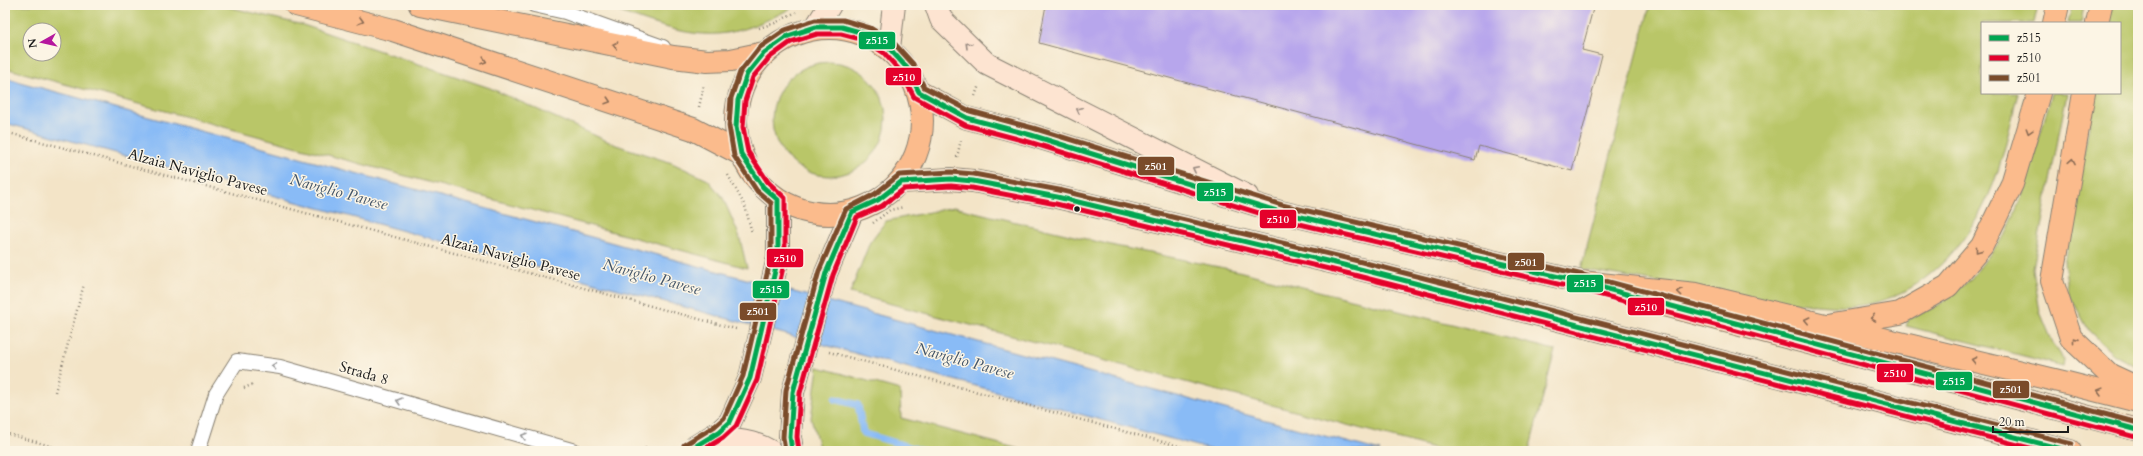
<svg xmlns="http://www.w3.org/2000/svg" width="2143" height="456" font-family="Cardo,serif">
<style>
.green{fill:#b9c668;stroke:#6a7142;fill-rule:evenodd}
.water{fill:#89bbf6;stroke:#526c89}
.lines{fill:none;stroke-linecap:round;stroke-linejoin:round}
.stream{stroke:#89bbf6;stroke-width:7}
.building{fill:#b7a6ec}
.service-casing{stroke:#888072;stroke-width:16}
.secondary-casing{stroke:#888072;stroke-width:24}
.primary-casing{stroke:#888072;stroke-width:24}
.motorway-casing{stroke:#888072;stroke-width:24}
.path{stroke:#888072;stroke-width:2.5;stroke-dasharray:1 3;stroke-linecap:butt}
.service{stroke:#fff;stroke-width:14}
.secondary{stroke:#fde4d1;stroke-width:22}
.primary{stroke:#fbbb8c;stroke-width:22}
.motorway{stroke:#fbbb8c;stroke-width:22}
.bus-1-casing{stroke:#fcf5e5;stroke-width:8}
.bus-2-casing{stroke:#fcf5e5;stroke-width:8}
.bus-3-casing{stroke:#fcf5e5;stroke-width:8}
.bus-1{stroke:#00a651;stroke-width:5}
.bus-2{stroke:#e4002b;stroke-width:5}
.bus-3{stroke:#7a4b2a;stroke-width:5}
.oneway{stroke:#8c6c54}
.oneway2{stroke:#988a80}
.oneway3{stroke:#999}
.bus-dot{fill:#1c1c1c;stroke:#fcf5e5;stroke-width:1.5}
.labels{text-anchor:middle;stroke-width:3;stroke-linejoin:round;paint-order:stroke}
.street-label{font-size:15px;fill:#1c1c1c;stroke:#fcf5e5}
.water-label{font-size:16px;font-style:italic;fill:#425468;stroke:#fcf5e5}
.line-badge{stroke:#fcf5e5;stroke-width:1.5}
.badge-label{font-size:11px;text-anchor:middle;font-weight:bold;fill:#fff}
</style>
<rect width="100%" height="100%" fill="#fcf5e5"/>
<filter id="ink" filterUnits="userSpaceOnUse"><feTurbulence type="fractalNoise" baseFrequency=".025" numOctaves="2"/><feDisplacementMap in="SourceGraphic" scale="8" xChannelSelector="R" yChannelSelector="G"/><feConvolveMatrix kernelMatrix="1 2 1 2 8 2 1 2 1" color-interpolation-filters="sRGB"/></filter>
<filter id="wash" filterUnits="userSpaceOnUse"><feTurbulence type="fractalNoise" baseFrequency=".012" numOctaves="4" result="noise"/><feDisplacementMap in="SourceGraphic" scale="16" xChannelSelector="R" yChannelSelector="G"/><feGaussianBlur stdDeviation="0.9" result="paint"/><feColorMatrix in="noise" values="0 0 0 0 0 0 0 0 0 0 0 0 0 0 0 0 0 1.4 0 .05"/><feComposite in="paint" operator="in"/></filter>
<g filter="url(#wash)">
<rect width="100%" height="100%" fill="#f3e4c7"/>
<path class="green" d="M5 5H220L303 25 490 88 616 145 672 163 708 180 723 198 739 235 747 268 5 68ZM30 30H54V54H30Z
M599 5H797C775 17 751 29 726 33 686 40 637 17 599 5Z
M1650 5H2038L2034 23H1982V93H2018C2008 132 2001 175 1981 211 1959 252 1923 290 1877 302 1847 310 1818 305 1787 302 1718 294 1650 280 1581 269Z
M2072 5H2084L2081 23H2068Z
M2112 5H2138V368L2113 354 2089 331 2069 294 2064 263 2095 93H2120V23H2108Z
M772 119a57 57 0 1 1 114 0a57 57 0 1 1-114 0Z
M2052 93H2067L2033 269 2040 312 2053 343 2064 360 2063 366 1906 326 1909 319 1936 307 1970 280 2007 232 2025 188Z
M954 207 1115 246 1234 270 1555 350 1529 451H1445L850 293 870 242 886 221Z
M818 367 900 390 901 418 1027 451H820L811 418Z"/>
<path class="water" d="M5 78 1380 451H1216L5 123Z"/>
<g class="lines">
<path class="stream" d="M835 399 858 405 863 433 923 451"/>
</g>
<g id="blocks">
<path class="building" d="M1046 5H1594L1582 50 1602 55 1572 171 1479 146 1475 160 1039 43Z"/>
</g>
</g>
<g filter="url(#ink)">
<use href="#blocks" fill-opacity="0" stroke="#888072" stroke-width="1"/>
<g class="lines">
<g class="service-casing">
<path id="service" d="M534 5 565 12 663 47
M198 451 216 394 237 361 280 367 575 451"/>
</g>
<g class="secondary-casing">
<path id="secondary" d="M936 5 941 19 987 64 1247 196
M816 27 830 5
M889 48 894 5
M703 444C724 437 750 439 770 451
M695 447 719 432 730 422 750 378 778 258V200
M792 451 790 437 793 392 826 273 852 212"/>
</g>
<g class="primary-casing">
<path id="primary" d="M296 5 393 30 693 129 741 154
M420 5 673 57 707 61 731 60 764 53
M736 121a93 93 0 1 1 186 0a93 93 0 1 1-186 0Z
M919 92 967 118 1031 135 1280 212 1581 282 1696 294 2067 383 2138 401
M901 182 951 179 973 181 1057 197 1352 267 2070 451
M1642 299 2138 430"/>
</g>
<g class="motorway-casing">
<path id="motorway" d="M2054 23 2058 5
M2097 23 2101 5
M2084 93 2052 281 2071 338 2110 375 2138 388
M1828 325 1900 313 1948 286 1982 246 2012 184 2039 93"/>
</g>
<path class="path" d="M759 28 775 23 796 12
M975 96 979 85
M699 107 704 85
M5 132 736 329
M957 157 961 140
M728 175 745 206 752 233
M873 223 890 210 904 207
M829 352 1197 451
M244 388 254 384
M55 392 84 284
M5 433 68 451
M643 451 644 448 661 451"/>
<use href="#service" class="service"/>
<use href="#secondary" class="secondary"/>
<use href="#primary" class="primary"/>
<use href="#motorway" class="motorway"/>
<g class="bus-1-casing">
<path id="bus-1" d="M688 451 719 432 730 422 750 378 778 258V200L763 187 741 154 736 127 738 100 747 74 764 53 788 36 816 27H842L867 34 889 48 907 68 919 92 967 118 1031 135 1280 212 1581 282 2138 430
M792 451 790 437 793 392 826 273 852 212 878 200 901 182 951 179 973 181 1057 197 1352 267 2070 451"/>
</g>
<g class="bus-2-casing">
<path id="bus-2" d="M799 450 797 437 800 393 833 275 857 217 882 206 904 189 951 186 972 188 1056 204 1350 274 2042 451
M701 451 723 438 736 426 757 380 785 259V198L768 182 748 152 743 127 745 101 753 77 769 58 791 42 817 34H841L864 40 884 53 901 72 914 97 965 125 1029 142 1278 219 1579 289 2136 437"/>
</g>
<g class="bus-3-casing">
<path id="bus-3" d="M684 445 715 426 724 418 743 376 771 257V203L757 191 734 156 729 126 731 98 740 72 759 48 785 30 815 20H843L870 28 893 42 913 64 924 87 970 111 1033 128 1282 205 1583 275 2138 423
M785 451 783 437 786 390 819 271 846 209 875 194 899 175 951 172 974 174 1059 190 1354 260 2072 444"/>
</g>
<use href="#bus-1" class="bus-1"/>
<use href="#bus-2" class="bus-2"/>
<use href="#bus-3" class="bus-3"/>
</g>
<defs><path id="oneway-chevron" d="M-2-3.5L2.5 0L-2 3.5" fill="none" stroke-width="1.6" stroke-linecap="round" stroke-linejoin="round"/></defs>
<g class="oneway">
<use href="#oneway-chevron" transform="translate(361 21) rotate(15)"/>
<use href="#oneway-chevron" transform="translate(615 45) rotate(-168)"/>
<use href="#oneway-chevron" transform="translate(484 61) rotate(18)"/>
<use href="#oneway-chevron" transform="translate(608 101) rotate(18)"/>
<use href="#oneway-chevron" transform="translate(2029 131) rotate(107)"/>
<use href="#oneway-chevron" transform="translate(2072 161) rotate(-80)"/>
<use href="#oneway-chevron" transform="translate(1978 250) rotate(128)"/>
<use href="#oneway-chevron" transform="translate(1680 292) rotate(-174)"/>
<use href="#oneway-chevron" transform="translate(1873 318) rotate(171)"/>
<use href="#oneway-chevron" transform="translate(1807 320) rotate(-167)"/>
<use href="#oneway-chevron" transform="translate(2075 340) rotate(-129)"/>
<use href="#oneway-chevron" transform="translate(1974 360) rotate(-167)"/>
<use href="#oneway-chevron" transform="translate(2100 391) rotate(-165)"/>
</g>
<g class="oneway2">
<use href="#oneway-chevron" transform="translate(968 45) rotate(-136)"/>
<use href="#oneway-chevron" transform="translate(1079 110) rotate(-153)"/>
<use href="#oneway-chevron" transform="translate(1195 169) rotate(-153)"/>
</g>
<g class="oneway3">
<use href="#oneway-chevron" transform="translate(274 366) rotate(-173)"/>
<use href="#oneway-chevron" transform="translate(399 401) rotate(-164)"/>
<use href="#oneway-chevron" transform="translate(524 436) rotate(-164)"/>
</g>
</g>
<circle class="bus-dot" cx="1077" cy="209" r="3.5"/>
<g class="labels">
<g class="street-label">
<text transform="translate(198 172) rotate(15)" y="5">Alzaia Naviglio Pavese</text>
<text transform="translate(511 257) rotate(15)" y="5">Alzaia Naviglio Pavese</text>
<text transform="translate(364 373) rotate(16)" y="5">Strada 8</text>
</g>
<g class="water-label">
<text transform="translate(339 191) rotate(15)" y="6">Naviglio Pavese</text>
<text transform="translate(652 276) rotate(15)" y="6">Naviglio Pavese</text>
<text transform="translate(965 360) rotate(15)" y="6">Naviglio Pavese</text>
</g>
</g>
<g class="line-badge">
<rect x="858" y="31" width="38" height="19" rx="4" fill="#00a651"/>
<rect x="885" y="67" width="37" height="19" rx="4" fill="#e4002b"/>
<rect x="1137" y="156" width="38" height="20" rx="4" fill="#7a4b2a"/>
<rect x="1196" y="182" width="38" height="20" rx="4" fill="#00a651"/>
<rect x="1259" y="209" width="38" height="20" rx="4" fill="#e4002b"/>
<rect x="766" y="248" width="38" height="20" rx="4" fill="#e4002b"/>
<rect x="1507" y="252" width="38" height="19" rx="4" fill="#7a4b2a"/>
<rect x="1566" y="274" width="38" height="19" rx="4" fill="#00a651"/>
<rect x="752" y="280" width="38" height="19" rx="4" fill="#00a651"/>
<rect x="1627" y="297" width="38" height="19" rx="4" fill="#e4002b"/>
<rect x="739" y="302" width="38" height="19" rx="4" fill="#7a4b2a"/>
<rect x="1876" y="363" width="38" height="20" rx="4" fill="#e4002b"/>
<rect x="1935" y="371" width="38" height="20" rx="4" fill="#00a651"/>
<rect x="1992" y="380" width="38" height="19" rx="4" fill="#7a4b2a"/>
</g>
<g class="badge-label">
<text x="877" y="44">z515</text>
<text x="904" y="81">z510</text>
<text x="1156" y="170">z501</text>
<text x="1215" y="196">z515</text>
<text x="1278" y="223">z510</text>
<text x="785" y="262">z510</text>
<text x="1526" y="266">z501</text>
<text x="1585" y="287">z515</text>
<text x="771" y="293">z515</text>
<text x="1646" y="311">z510</text>
<text x="758" y="315">z501</text>
<text x="1895" y="377">z510</text>
<text x="1954" y="385">z515</text>
<text x="2011" y="393">z501</text>
</g>
<rect width="2143" height="456" fill="none" stroke="#fcf5e5" stroke-width="20"/>
<rect x="1981" y="22" width="140" height="72" fill="#fcf5e5" stroke="#a29e95"/>
<rect x="1989" y="35" width="20" height="6" fill="#00a651" stroke="#a29e95"/>
<text x="2017" y="42" font-size="12" fill="#1c1c1c">z515</text>
<rect x="1989" y="55" width="20" height="6" fill="#e4002b" stroke="#a29e95"/>
<text x="2017" y="62" font-size="12" fill="#1c1c1c">z510</text>
<rect x="1989" y="75" width="20" height="6" fill="#7a4b2a" stroke="#a29e95"/>
<text x="2017" y="82" font-size="12" fill="#1c1c1c">z501</text>
<g transform="translate(42 42) rotate(262)"><circle r="19" fill="#fcf5e5" stroke="#a29e95"/>
<path d="M0-3L7 15L0 10L-7 15Z" fill="#b5179e"/>
<text y="-6" font-size="11" font-weight="bold" text-anchor="middle" fill="#1c1c1c">N</text>
</g>
<path d="M1993 426v6h75v-6" fill="none" stroke="#1c1c1c" stroke-width="2"/>
<text x="1999" y="426" font-size="12" fill="#1c1c1c" stroke="#fcf5e5" stroke-width="3" paint-order="stroke">20 m</text>
</svg>
